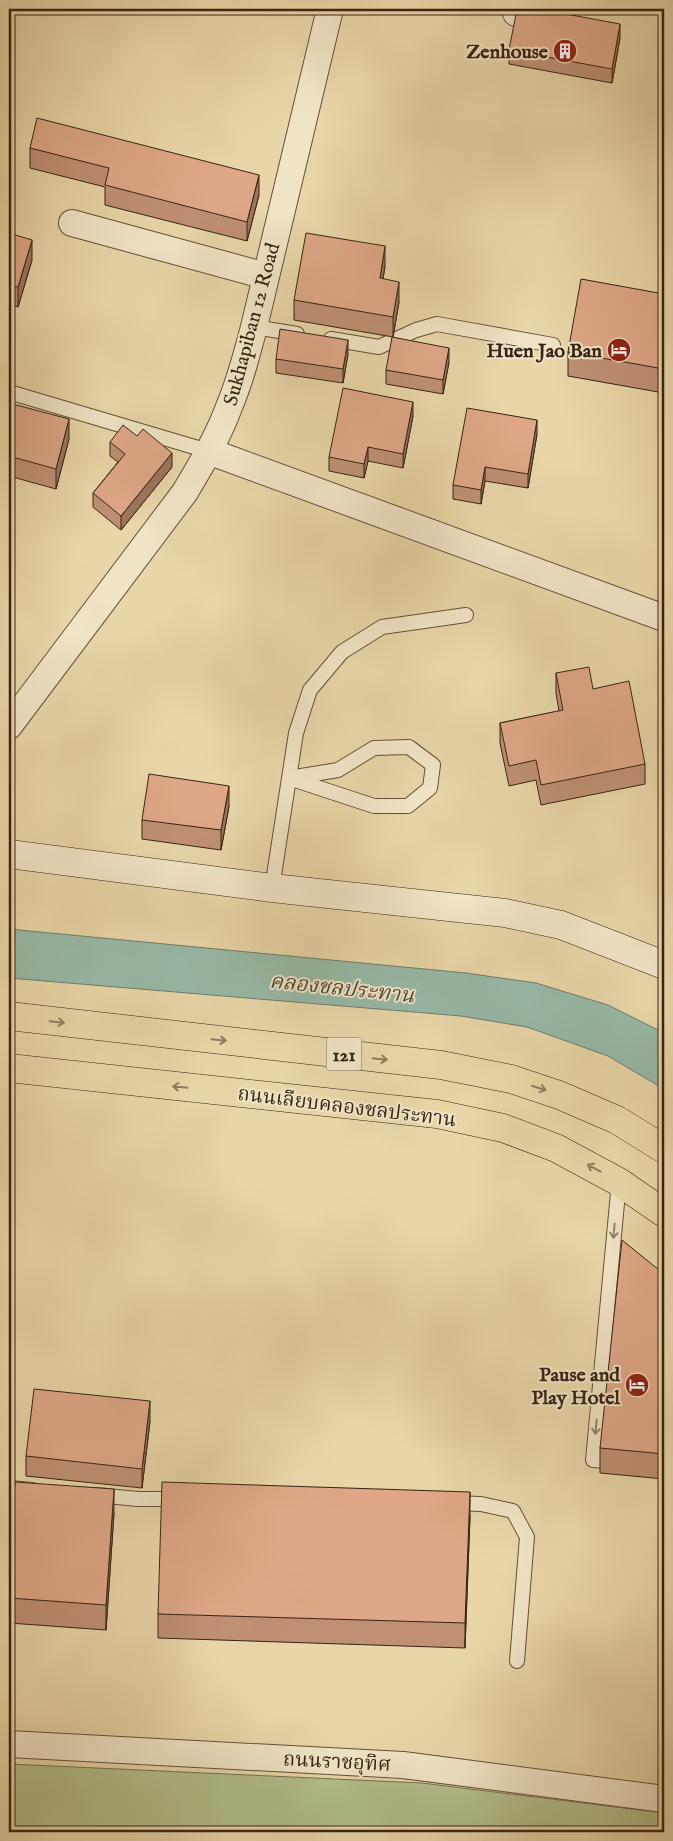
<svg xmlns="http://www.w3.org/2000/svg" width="673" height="1841" font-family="'IM FELL English','Noto Serif Thai',serif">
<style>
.green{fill:#b2be8b;stroke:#75714f}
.water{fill:#97b9a7;stroke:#717d6c}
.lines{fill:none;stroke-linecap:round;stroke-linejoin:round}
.lane-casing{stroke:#645038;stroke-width:16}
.street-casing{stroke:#645038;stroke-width:28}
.secondary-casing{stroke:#382413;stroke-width:29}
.primary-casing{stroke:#382413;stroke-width:29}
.lane{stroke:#f0e4c6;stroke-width:14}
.street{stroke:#f0e4c6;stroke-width:26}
.secondary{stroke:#f0e4c6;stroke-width:28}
.primary{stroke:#e8d6a8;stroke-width:28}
.wall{fill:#bf9074;stroke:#382413}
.shaded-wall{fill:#9b755e;stroke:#382413}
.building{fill:#dea787;stroke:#382413}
.oneway{stroke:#907d5e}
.oneway2{stroke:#94846c}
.labels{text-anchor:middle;stroke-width:4;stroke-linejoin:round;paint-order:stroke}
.shield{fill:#f0e4c6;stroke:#6f5e49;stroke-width:1}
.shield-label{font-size:19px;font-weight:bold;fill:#382413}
.poi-label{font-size:20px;font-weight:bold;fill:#382413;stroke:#f0e4c6;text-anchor:end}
.street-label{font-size:20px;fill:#382413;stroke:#f0e4c6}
.water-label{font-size:21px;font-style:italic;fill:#504938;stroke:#f0e4c6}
</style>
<rect width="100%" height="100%" fill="#e8d6a8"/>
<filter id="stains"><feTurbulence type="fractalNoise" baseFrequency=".004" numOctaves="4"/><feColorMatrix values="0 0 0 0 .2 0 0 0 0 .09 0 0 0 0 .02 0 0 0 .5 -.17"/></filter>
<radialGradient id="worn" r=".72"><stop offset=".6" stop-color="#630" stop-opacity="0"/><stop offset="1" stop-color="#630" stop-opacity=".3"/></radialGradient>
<path class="green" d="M9 1764 422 1783 664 1813V1832H9Z"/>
<path class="water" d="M9 929 466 973 536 983 608 1005 664 1033V1089L608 1056 527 1027 461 1016 9 978Z"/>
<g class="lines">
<g class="lane-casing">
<path id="lane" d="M254 327 297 334
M331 339 379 347 416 330 437 324 553 345
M9 392 208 451
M409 747 433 765 430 788 408 806H374L289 778 338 770 374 748Z
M272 888 296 733 310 690 342 652 382 627 466 615
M618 1462 593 1460 619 1182
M9 1488 32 1490
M96 1495 138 1499H180
M451 1503 481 1504 513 1511 527 1537 517 1661"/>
</g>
<g class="street-casing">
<path id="street" d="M516 13 517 9
M72 223 266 276
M208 451 664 618
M9 726 185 492C201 465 218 437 229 407 240 381 247 354 254 327L330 9
M9 1744 403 1765 664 1799"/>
</g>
<g class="secondary-casing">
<path id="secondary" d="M9 854 272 888 505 913 561 925 664 965"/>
</g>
<g class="primary-casing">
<path id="primary" d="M9 1016 441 1065 511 1079 559 1095 617 1120 664 1149
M9 1068 437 1114 503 1128 556 1148 619 1182 664 1213"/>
</g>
<use href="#lane" class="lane"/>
<use href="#street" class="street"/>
<use href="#secondary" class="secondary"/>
<use href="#primary" class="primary"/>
</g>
<path class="wall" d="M620 38 612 83 509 64V50Z
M30 148 259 195 247 241 105 205V187L30 168Z
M9 233 32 260 18 307 9 304Z
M385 266 383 279 399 302 393 337 294 320V300Z
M664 294V393L568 376V352Z
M348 354 343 383 276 373V359Z
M449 362 443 394 386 384V370Z
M9 403 69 439 56 489 9 476Z
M413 416 403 468 368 461 364 478 329 471V457Z
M537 434 528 488 485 481 481 504 453 499V485Z
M137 436 172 467 121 530 93 507V493L118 462 110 456V442Z
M556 673 593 689 645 764V784L541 805 536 780 509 786 500 743V723L559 711 556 693Z
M229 806 221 850 142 839V820Z
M664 1274V1479L600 1473V1448Z
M150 1421 142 1488 26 1476V1456Z
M114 1513 106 1630 9 1623V1562Z
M470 1516 465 1648 158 1638V1614Z"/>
<path class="shaded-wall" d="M620 24V38L612 83V69Z
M259 175V195L247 241V222Z
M32 240V260L18 307V287Z
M385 246V266L380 298V278Z
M399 282V302L393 337V317Z
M348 340V354L343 383V369Z
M449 348V362L443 394V380Z
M413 402V416L403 468V454Z
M69 419V439L56 489V469Z
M537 420V434L528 488V474Z
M368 447V461L364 478V464Z
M172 453V467L121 530V516Z
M485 467V481L481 504V490Z
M229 786V806L221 850V830Z
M13 1385V1405L9 1441V1421Z
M150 1401V1421L142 1488V1469Z
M114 1489V1513L106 1630V1605Z
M470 1492V1516L465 1648V1623Z"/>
<path class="building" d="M517 9H539L620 24 612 69 509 50Z
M37 118 259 175 247 222 105 185 109 168 30 148Z
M9 233 32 240 18 287 9 285Z
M306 233 385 246 380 278 399 282 393 317 294 300Z
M581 279 664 294V369L568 352Z
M280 329 348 340 343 369 276 359Z
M392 337 449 348 443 380 386 370Z
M343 388 413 402 403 454 368 447 364 464 329 457Z
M9 403 69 419 56 469 9 456Z
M467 408 537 420 528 474 485 467 481 490 453 485Z
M123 425 137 436 143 429 172 453 121 516 93 493 125 454 110 442Z
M589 667 593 689 629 681 645 764 541 785 536 760 509 766 500 723 563 710 556 673Z
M149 774 229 786 221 830 142 820Z
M622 1240 664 1274V1454L600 1448Z
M9 1385H13L9 1421Z
M34 1389 150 1401 142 1469 26 1456Z
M15 1482 114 1489 106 1605 9 1598V1562Z
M162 1482 470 1492 465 1623 158 1614Z"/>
<defs><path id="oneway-shaft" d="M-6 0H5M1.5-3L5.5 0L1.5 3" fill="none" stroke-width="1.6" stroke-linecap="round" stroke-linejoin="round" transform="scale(1.25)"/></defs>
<g class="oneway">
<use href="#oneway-shaft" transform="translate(57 1022) rotate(6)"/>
<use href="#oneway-shaft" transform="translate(219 1040) rotate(6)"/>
<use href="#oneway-shaft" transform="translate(380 1059) rotate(6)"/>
<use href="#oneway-shaft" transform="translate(180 1087) rotate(-174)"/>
<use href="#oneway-shaft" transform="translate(539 1088) rotate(18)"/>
<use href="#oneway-shaft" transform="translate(594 1168) rotate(-152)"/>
</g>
<g class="oneway2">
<use href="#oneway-shaft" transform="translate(614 1231) rotate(95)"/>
<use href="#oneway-shaft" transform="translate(596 1427) rotate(95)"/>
</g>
<defs>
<g id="building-disc" transform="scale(1.25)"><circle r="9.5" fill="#8f2418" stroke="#f0e4c6"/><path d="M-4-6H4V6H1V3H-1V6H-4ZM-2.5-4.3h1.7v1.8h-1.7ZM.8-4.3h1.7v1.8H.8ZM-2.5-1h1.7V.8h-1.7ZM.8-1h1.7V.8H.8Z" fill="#fff"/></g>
<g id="hotel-disc" transform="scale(1.25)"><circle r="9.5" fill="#8f2418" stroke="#f0e4c6"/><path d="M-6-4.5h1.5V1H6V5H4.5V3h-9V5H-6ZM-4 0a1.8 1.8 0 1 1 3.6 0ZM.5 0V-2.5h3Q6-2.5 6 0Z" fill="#fff"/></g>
</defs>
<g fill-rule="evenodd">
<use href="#building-disc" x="565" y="51"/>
<use href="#hotel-disc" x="619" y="350"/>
<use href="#hotel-disc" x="637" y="1385"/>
</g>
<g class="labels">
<rect class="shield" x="326.5" y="1037.5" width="35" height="33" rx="4"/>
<g class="shield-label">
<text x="344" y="1061">121</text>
</g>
<g class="poi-label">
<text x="548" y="58">Zenhouse</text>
<text x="602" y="357">Huen Jao Ban</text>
<text x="620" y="1381">Pause and<tspan x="620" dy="23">Play Hotel</tspan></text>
</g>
<g class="street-label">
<text transform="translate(251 324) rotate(-75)" y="7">Sukhapiban 12 Road</text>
<text transform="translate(347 1106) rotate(7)" y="7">ถนนเลียบคลองชลประทาน</text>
<text transform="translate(337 1761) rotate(3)" y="7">ถนนราชอุทิศ</text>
</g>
<g class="water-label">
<text transform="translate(342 988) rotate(6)" y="7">คลองชลประทาน</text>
</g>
</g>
<rect width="673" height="1841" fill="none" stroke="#e8d6a8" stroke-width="30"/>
<rect x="10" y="10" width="653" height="1821" fill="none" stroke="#382413" stroke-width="2.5"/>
<rect x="15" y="15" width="643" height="1811" fill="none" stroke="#382413"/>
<rect width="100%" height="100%" filter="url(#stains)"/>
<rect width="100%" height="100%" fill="url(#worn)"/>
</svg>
